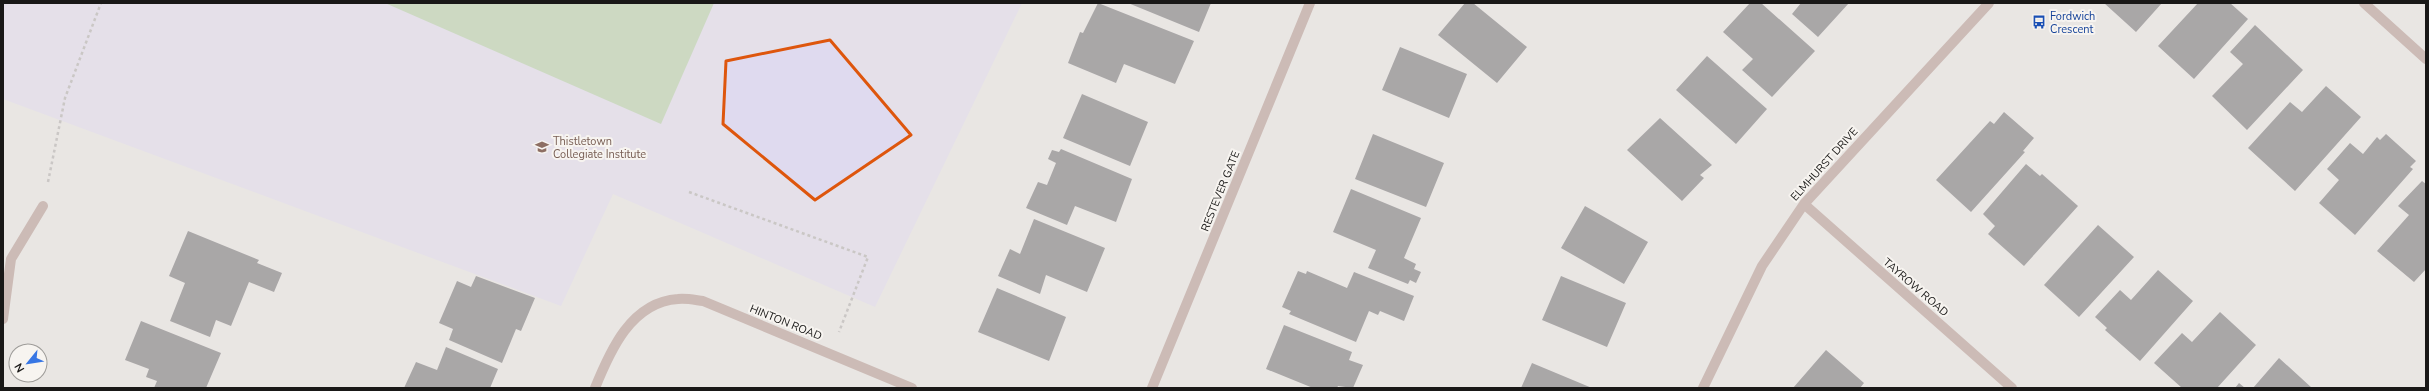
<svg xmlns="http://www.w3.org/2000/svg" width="2429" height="391" font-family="'Nunito Sans',sans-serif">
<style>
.education{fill:#dfdaef}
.green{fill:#aaca9a}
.building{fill:#5c5b5e}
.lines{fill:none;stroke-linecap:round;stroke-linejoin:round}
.path{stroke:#a5a2a0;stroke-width:2.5;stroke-dasharray:3 3;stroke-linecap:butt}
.minor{stroke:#a9887e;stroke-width:10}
.marked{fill:none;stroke:#de560d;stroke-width:3;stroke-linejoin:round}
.labels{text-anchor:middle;stroke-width:4;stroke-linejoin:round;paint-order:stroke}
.transit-label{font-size:11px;fill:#164399;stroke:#f7f4f0;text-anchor:start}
.education-label{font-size:11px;fill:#785e54;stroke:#f7f4f0;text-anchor:start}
.street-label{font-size:11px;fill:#191817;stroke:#f7f4f0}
</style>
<rect width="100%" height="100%" fill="#e9e6e3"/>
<path class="education" d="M3 3H1022L875 307 613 194 561 306 3 99Z"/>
<path class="green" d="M385 3H714L661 124Z"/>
<path class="building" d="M1098 3 1194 41 1175 84 1124 64 1116 83 1068 63 1080 32 1083 33Z
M1128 3H1211L1199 32Z
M1465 3H1473L1527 47 1497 83 1438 35Z
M1750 3H1761L1815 51 1772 97 1742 70 1753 59 1723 32Z
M1801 3H1849L1818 37 1792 14Z
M2104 3H2162L2136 32Z
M2198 3H2230L2248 19 2194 79 2158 46Z
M2255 25 2303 70 2247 130 2212 96 2243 64 2230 52Z
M1400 47 1467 74 1449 118 1382 90Z
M1707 56 1767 109 1736 144 1676 90Z
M2326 86 2361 117 2295 191 2248 148 2290 102 2302 112Z
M1082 94 1148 122 1130 166 1063 138Z
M2004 112 2034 138 2023 151 2025 152 1971 212 1936 180 1990 121 1994 124Z
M1660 118 1712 165 1700 175 1704 178 1682 201 1627 150Z
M1373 134 1444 163 1426 207 1355 179Z
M2386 134 2416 161 2410 167 2413 169 2355 235 2319 203 2339 180 2327 169 2350 143 2363 154 2377 137 2380 140Z
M1061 149 1132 179 1116 222 1075 206 1067 225 1026 208 1038 182 1047 185 1056 163 1048 159 1052 150 1059 152Z
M2026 164 2040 176 2042 174 2078 206 2024 266 1988 234 1995 226 1983 214Z
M2422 181 2426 184V269L2414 282 2377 251 2409 215 2398 206Z
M1351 189 1421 218 1404 258 1416 264 1414 269 1421 272 1416 283 1410 280 1408 284 1368 268 1376 250 1333 232Z
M1585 206 1648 242 1624 284 1561 248Z
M1034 219 1105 248 1087 292 1046 275 1040 294 998 276 1010 249 1020 254Z
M2098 225 2134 257 2079 317 2044 285Z
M188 231 259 260 257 263 282 273 274 292 249 282 231 326 216 320 210 337 170 321 185 283 169 276Z
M2158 270 2193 301 2140 361 2105 330 2107 328 2095 317 2120 290 2131 300Z
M1298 271 1306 274 1307 271 1347 288 1354 272 1414 296 1404 321 1380 311 1378 315 1369 311 1356 342 1289 314 1291 311 1282 307Z
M476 276 535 298 521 331 516 329 502 363 449 340 453 329 439 323 457 281 471 287Z
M1561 276 1626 303 1607 347 1542 320Z
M997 288 1066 317 1049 361 978 332Z
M2220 312 2256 345 2217 388H2182L2154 363 2182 333 2192 342Z
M141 321 221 353 206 388H154L157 381 146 377 149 369 125 360Z
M1284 325 1352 352 1349 360 1363 365 1353 388 1338 386 1337 388H1313L1266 369Z
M446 347 498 369 490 388H404L416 362 437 370Z
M1826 350 1864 383 1860 388H1793Z
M2279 358 2312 388H2253Z
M1532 363 1592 388H1521Z
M2239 383 2245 388H2235Z"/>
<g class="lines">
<path class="path" d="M48 182 65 98 101 3
M689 192 868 257 839 332"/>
<path class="minor" d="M2364 3 2426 59
M1804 204 2012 388
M3 319 11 259 43 206
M595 388C610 351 631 302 678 299 686 298 695 300 703 301L912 388
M1152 388 1310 3
M1703 388 1762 266 1804 204 1989 3"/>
</g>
<path d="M0 0H2429V391H0ZM830 40 911 135 815 200 723 124 726 61Z" fill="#e9e6e3" fill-opacity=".55" fill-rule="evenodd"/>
<path class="marked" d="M830 40 911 135 815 200 723 124 726 61Z"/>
<defs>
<g id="bus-bare" transform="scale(1.08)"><path d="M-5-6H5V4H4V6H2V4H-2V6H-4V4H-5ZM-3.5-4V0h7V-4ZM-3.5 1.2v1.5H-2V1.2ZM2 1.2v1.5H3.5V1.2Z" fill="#1a4fb4" stroke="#f7f4f0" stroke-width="2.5" paint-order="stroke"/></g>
<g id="school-bare" transform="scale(1.08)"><path d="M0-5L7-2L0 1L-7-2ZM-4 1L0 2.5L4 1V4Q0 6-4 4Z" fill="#8d6e63" stroke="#f7f4f0" stroke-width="2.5" paint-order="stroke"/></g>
</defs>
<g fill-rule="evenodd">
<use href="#bus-bare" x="2039" y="22"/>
<use href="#school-bare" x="542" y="147"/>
</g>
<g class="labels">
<g class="transit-label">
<text x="2050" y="20">Fordwich<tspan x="2050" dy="13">Crescent</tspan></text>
</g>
<g class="education-label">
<text x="553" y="145">Thistletown<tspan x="553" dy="13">Collegiate Institute</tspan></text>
</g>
<g class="street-label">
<text transform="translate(1824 164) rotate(-48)" y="4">ELMHURST DRIVE</text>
<text transform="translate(1220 191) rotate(-68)" y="4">RESTEVER GATE</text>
<text transform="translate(1916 287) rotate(41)" y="4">TAYROW ROAD</text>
<text transform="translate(786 322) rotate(22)" y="4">HINTON ROAD</text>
</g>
</g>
<rect width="2429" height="391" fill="none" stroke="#191817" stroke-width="8"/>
<g transform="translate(28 363) rotate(240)"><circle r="19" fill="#f7f4f0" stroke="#9e9c99"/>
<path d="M0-3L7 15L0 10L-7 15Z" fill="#3776e4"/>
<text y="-6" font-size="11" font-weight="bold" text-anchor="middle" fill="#191817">N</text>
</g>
</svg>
